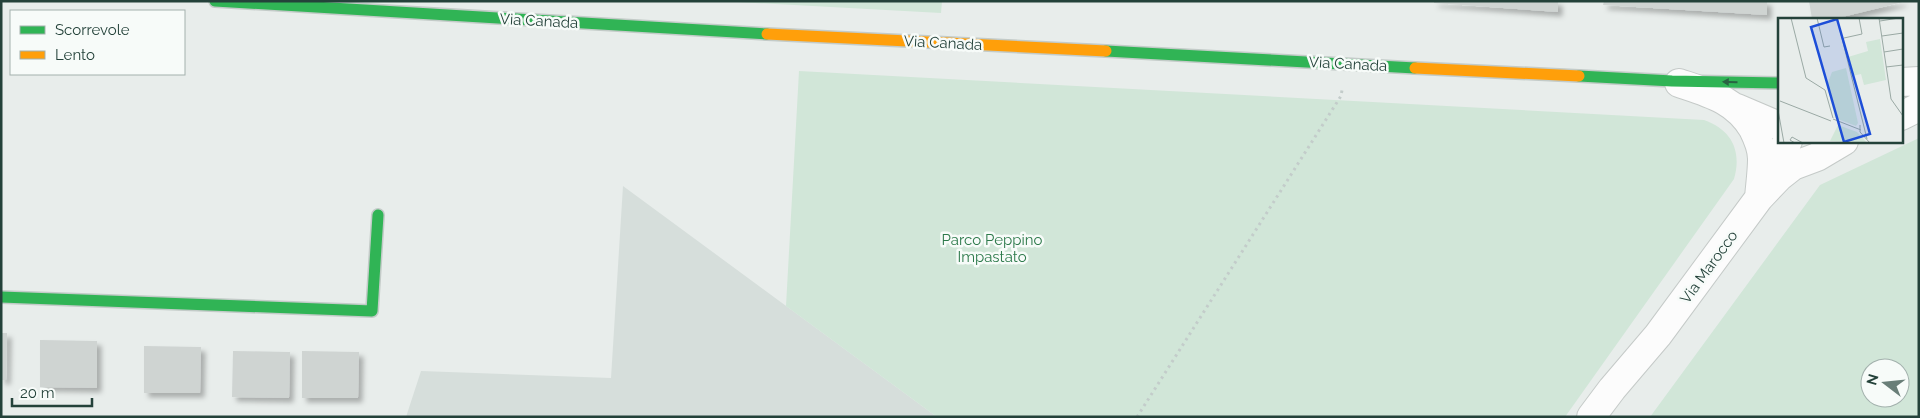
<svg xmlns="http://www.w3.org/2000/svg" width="1920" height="418" font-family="Raleway,sans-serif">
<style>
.built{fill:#d6dedb}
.green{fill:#d1e6d8;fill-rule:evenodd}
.building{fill:#cfd4d2;filter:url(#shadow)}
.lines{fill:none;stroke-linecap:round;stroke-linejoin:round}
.street-casing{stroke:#c5cac8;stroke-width:30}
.fast-casing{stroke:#c3cbc8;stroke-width:14}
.slow-casing{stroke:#c3cbc8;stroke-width:14}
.path{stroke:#c3ccca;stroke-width:3;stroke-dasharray:2.5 4;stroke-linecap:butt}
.street{stroke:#fcfcfc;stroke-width:28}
.fast{stroke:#30b455;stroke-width:11}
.slow{stroke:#ff9f0a;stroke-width:11}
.oneway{fill:#286442}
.labels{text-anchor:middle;stroke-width:5;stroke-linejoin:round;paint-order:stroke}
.street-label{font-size:15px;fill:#24423a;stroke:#f7fbf9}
.park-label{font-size:15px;fill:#2d7a4b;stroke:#f7fbf9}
.inset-road{fill:none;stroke:#9aa9a4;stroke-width:1}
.view{fill:#1d4ed8;fill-opacity:0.15;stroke:#1d4ed8;stroke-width:2.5}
.inset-edge{fill:none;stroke:#24423a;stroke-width:2.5}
</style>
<defs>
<filter id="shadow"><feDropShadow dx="4.5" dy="4.5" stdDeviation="2.5" flood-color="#0004"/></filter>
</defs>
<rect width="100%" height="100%" fill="#e8edeb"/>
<path class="built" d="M623 186 937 417H406L421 371 611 378Z"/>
<path class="green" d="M720 1H942L941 13Z
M799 71 1704 120C1732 130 1742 151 1734 179L1565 417H937L786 306Z
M1919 138V417H1650L1820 185ZM1870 368H1900V398H1870Z"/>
<path class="building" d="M1434 1H1558V12L1434 3Z
M1604 1H1767V15L1603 5Z
M1809 1H1903V2L1834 19H1812Z
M1 333H7L6 380H1Z
M40 340 97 341V388L40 387Z
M144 346 201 347 200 393H144Z
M233 351 290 352 289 398 232 397Z
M302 351 359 352 358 398H302Z"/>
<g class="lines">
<g class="street-casing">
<path id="street" d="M1901 82 1919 81
M1679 83C1709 93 1736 100 1753 129 1758 139 1762 149 1762 159 1762 172 1760 185 1759 198
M1737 108 1779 126
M1901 116 1919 107
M1766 183 1776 160 1788 141
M1591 417 1612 389 1658 335 1759 198 1779 177 1793 166 1817 157 1844 141"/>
</g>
<g class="fast-casing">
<path id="fast" d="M215 1 767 34
M1106 51 1415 68
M1579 76 1672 81 1779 83
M1 297 372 311 378 215"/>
</g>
<g class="slow-casing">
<path id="slow" d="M767 34 1106 51
M1415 68 1579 76"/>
</g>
<path class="path" d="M1137 417 1341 96 1342 90"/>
<use href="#street" class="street"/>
<use href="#fast" class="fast"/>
<use href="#slow" class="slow"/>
</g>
<defs><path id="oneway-solid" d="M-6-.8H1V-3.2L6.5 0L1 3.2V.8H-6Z" transform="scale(1.25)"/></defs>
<use class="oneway" href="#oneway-solid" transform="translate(1730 82) rotate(-179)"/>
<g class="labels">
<g class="street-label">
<text transform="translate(539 21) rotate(3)" y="5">Via Canada</text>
<text transform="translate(943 43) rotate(3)" y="5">Via Canada</text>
<text transform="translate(1348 64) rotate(3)" y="5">Via Canada</text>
<text transform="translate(1709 267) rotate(-54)" y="5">Via Marocco</text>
</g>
<g class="park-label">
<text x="992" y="245">Parco Peppino<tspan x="992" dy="17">Impastato</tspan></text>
</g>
</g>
<g transform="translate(1778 18)">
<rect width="125" height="125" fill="#e8edeb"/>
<path d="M102 21 108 62 86 67 83 56 74 58 70 39 90 33 88 24ZM68 50 80 105 78 108 57 100 49 67 54 54ZM60 107 79 114 89 125 52 123Z" fill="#d1e6d8"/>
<path class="inset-road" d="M13 0 28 60 47 72 55 100M39 0 46 29 52 28M59 0 89 121M101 0 113 81 125 98M102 3 121 0M104 18 125 15M66 20 84 16 81 0M106 34 125 31M108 49 125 47M2 83 53 103M0 92 6 125M55 101 83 112M82 107V114L92 125M17 125 12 122 14 119 25 125"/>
<path class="view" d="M59 1 92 116 66 124 33 9Z"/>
<rect width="125" height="125" class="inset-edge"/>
</g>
<rect width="1920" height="418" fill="none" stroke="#24423a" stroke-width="5"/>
<rect x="10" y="10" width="175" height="65" fill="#f7fbf9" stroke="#a3b1ad"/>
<rect x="20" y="26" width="25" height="8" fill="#30b455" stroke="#a3b1ad"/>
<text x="55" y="35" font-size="15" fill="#24423a">Scorrevole</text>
<rect x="20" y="51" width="25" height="8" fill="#ff9f0a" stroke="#a3b1ad"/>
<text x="55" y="60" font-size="15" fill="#24423a">Lento</text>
<g transform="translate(1885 383) rotate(286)"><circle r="24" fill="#f7fbf9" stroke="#a3b1ad"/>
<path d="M0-4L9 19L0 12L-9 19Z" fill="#697e78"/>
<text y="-8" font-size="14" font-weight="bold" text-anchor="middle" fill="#24423a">N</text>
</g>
<path d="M12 398v8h80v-8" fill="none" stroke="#24423a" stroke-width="2.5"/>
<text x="20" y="398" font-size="15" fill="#24423a" stroke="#f7fbf9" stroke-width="4" paint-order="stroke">20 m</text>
</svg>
